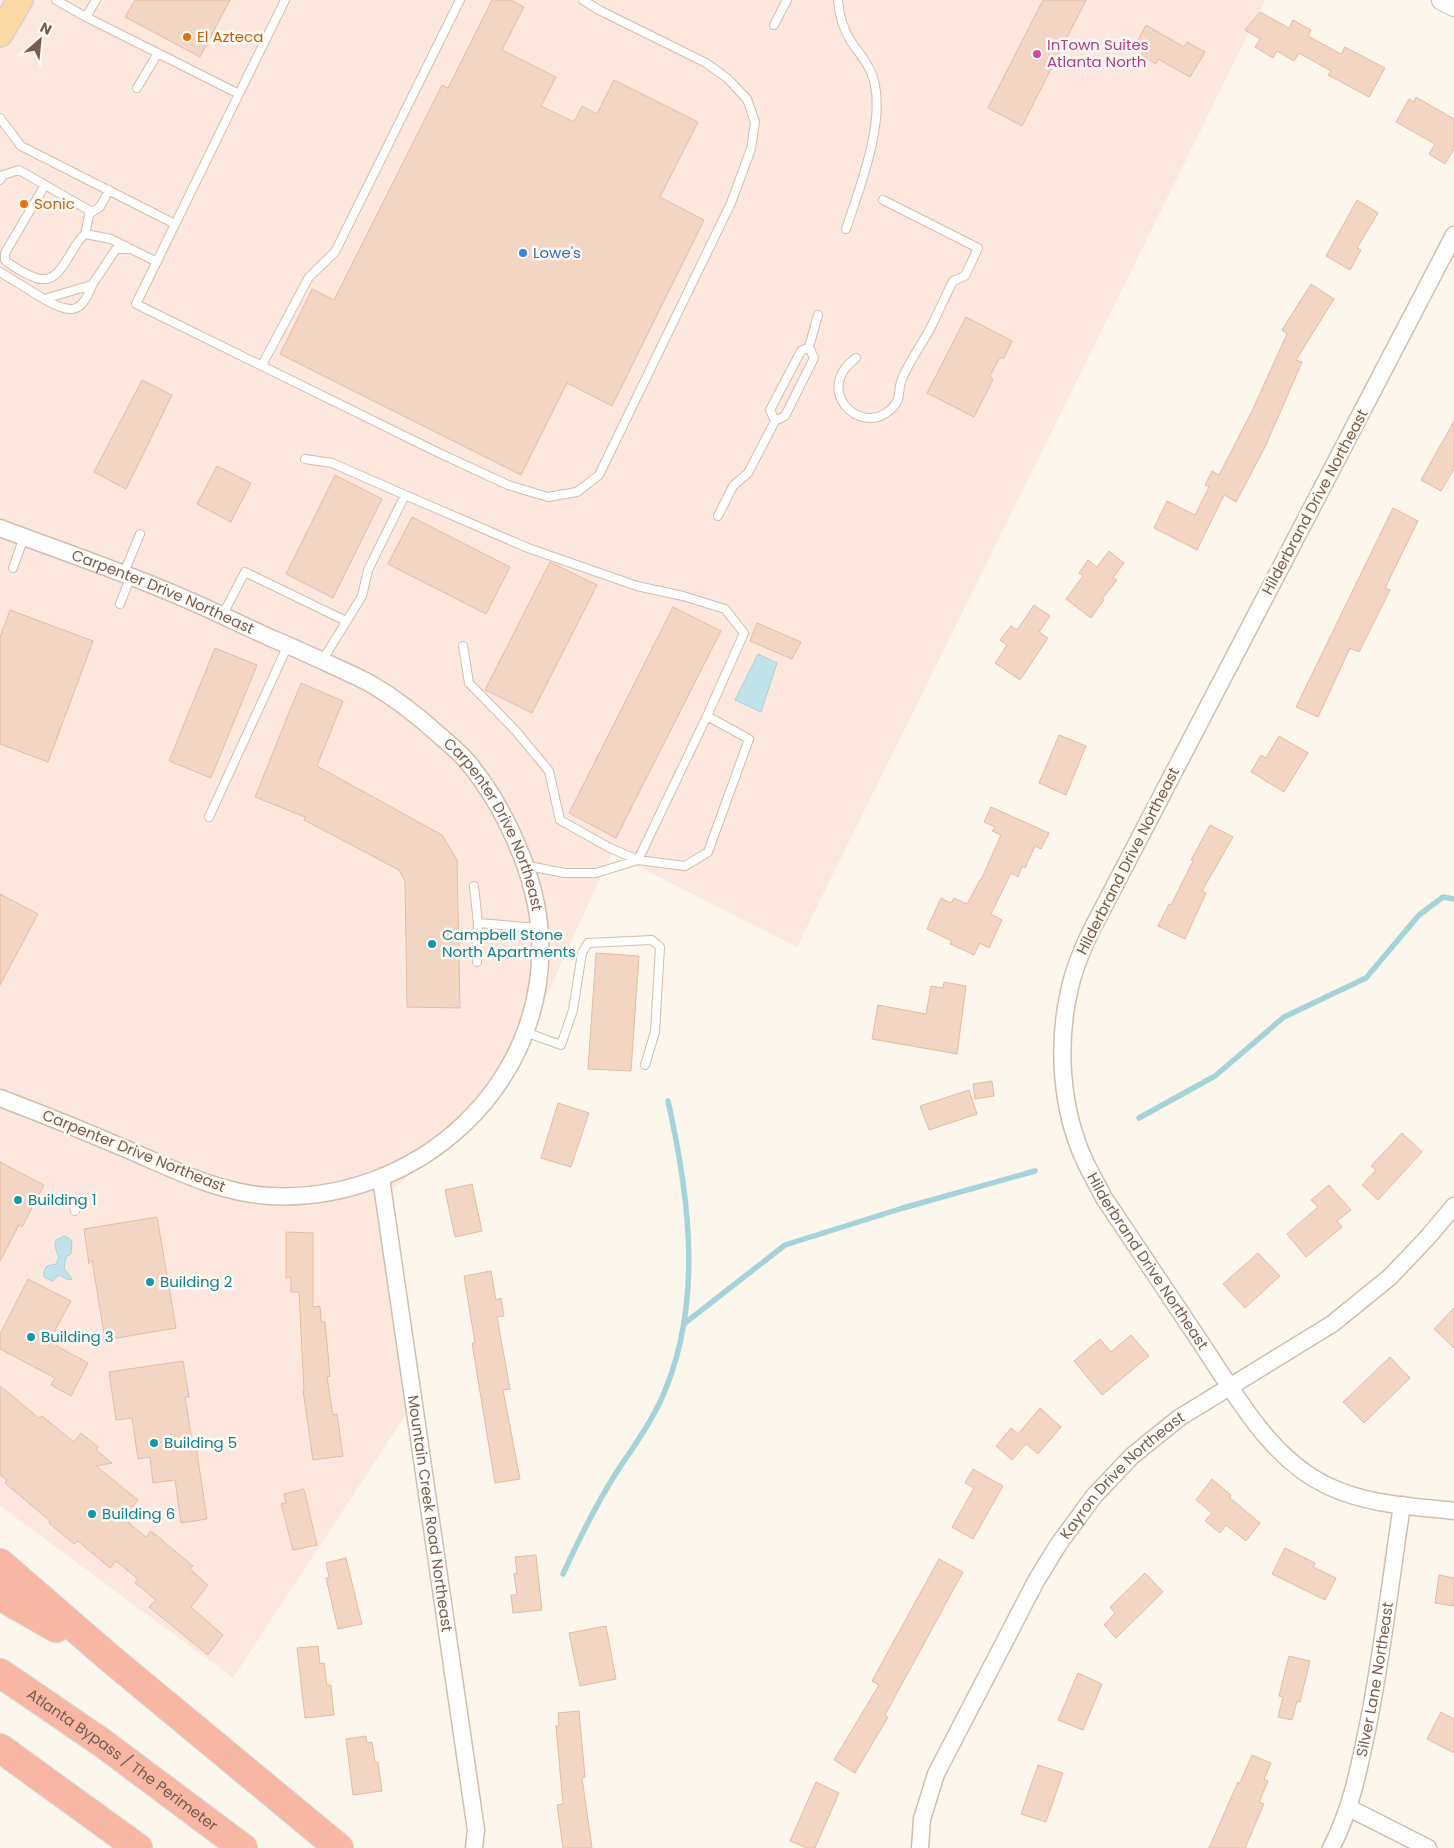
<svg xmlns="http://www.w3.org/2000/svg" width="1454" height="1848" font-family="Poppins,sans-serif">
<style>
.commercial{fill:#fde8e0}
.water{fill:#bfe3e8;stroke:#a5d3da}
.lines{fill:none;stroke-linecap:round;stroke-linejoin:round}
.stream{stroke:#a5d3da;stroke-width:5.5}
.building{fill:#f3d5c3;stroke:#e6bba3}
.service-casing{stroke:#d1beb0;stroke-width:10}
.minor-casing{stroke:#d1beb0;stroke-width:19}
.tertiary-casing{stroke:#d1beb0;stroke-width:22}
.primary-casing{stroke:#dad1cd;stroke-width:28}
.motorway-casing{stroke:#dad1cd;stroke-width:30}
.service{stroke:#fff;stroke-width:8}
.minor{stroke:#fff;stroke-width:16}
.tertiary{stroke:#fff;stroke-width:20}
.primary{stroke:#fbd9a5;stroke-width:25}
.motorway{stroke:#f7b7a3;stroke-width:28}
.food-dot{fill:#e8710a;stroke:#fffaf3;stroke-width:2}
.hotel-dot{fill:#d1479c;stroke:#fffaf3;stroke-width:2}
.shop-dot{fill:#3f7fe0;stroke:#fffaf3;stroke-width:2}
.culture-dot{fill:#0f9aa8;stroke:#fffaf3;stroke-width:2}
.labels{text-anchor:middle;stroke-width:5;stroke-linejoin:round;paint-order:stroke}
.food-label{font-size:15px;fill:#c56008;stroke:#fffaf3;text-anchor:start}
.hotel-label{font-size:15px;fill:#b23c85;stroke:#fffaf3;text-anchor:start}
.shop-label{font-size:15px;fill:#366cbe;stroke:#fffaf3;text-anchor:start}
.street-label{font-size:15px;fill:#7a5c4d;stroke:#fffaf3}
.culture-label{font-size:15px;fill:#0d838f;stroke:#fffaf3;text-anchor:start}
</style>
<rect width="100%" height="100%" fill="#fdf6ec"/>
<path class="commercial" d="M0 0H1265L797 947 612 853 499 1099 378 1202 422 1390 233 1678 0 1506Z"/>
<path class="water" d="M758 654 777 663 761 712 735 700Z
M64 1236 70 1239 72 1241 71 1254 66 1257 64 1268 72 1279 68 1280 59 1275 52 1281 44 1277V1271L47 1266 56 1264C61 1256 56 1253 55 1245L56 1240Z"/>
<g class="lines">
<path class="stream" d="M1139 1118 1215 1076 1284 1017 1366 978 1419 915 1443 897 1454 899
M685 1323 785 1245 903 1208 1035 1171
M563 1574C579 1539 596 1505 616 1473 631 1450 648 1428 660 1402 704 1308 690 1199 668 1101"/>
</g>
<path class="building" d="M135 0H230L200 57 125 17Z
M492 0H511L524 7 502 50 556 77 541 106 574 122 582 106 597 114 614 80 698 122 660 197 704 220 612 406 567 383 521 475 280 354 312 289 334 300 442 85 448 88Z
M1043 0H1086L1022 126 988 108Z
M1260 12 1289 28 1293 20 1311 30 1308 36 1341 54 1345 47 1385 68 1369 97 1328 75 1331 71 1299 53 1294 61 1277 51 1273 58 1255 47 1260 39 1245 30Z
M1146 25 1184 47 1187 42 1205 52 1190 77 1158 59 1156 64 1141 55 1144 50 1136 44Z
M1416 97 1454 119V149L1445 164 1429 154 1435 144 1396 122 1409 99 1414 102Z
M1357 200 1378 213 1357 248 1361 250 1350 270 1326 256Z
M1311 284 1334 299 1296 360 1302 362 1265 447 1236 502 1224 495 1197 550 1154 528 1167 501 1195 515 1209 487 1205 485 1212 471 1219 475 1252 411 1287 334 1282 330Z
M966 317 1012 341 1004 358H999L990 376 993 380 974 417 927 393Z
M142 380 172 395 126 489 94 472Z
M1454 421V469L1441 491 1421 480Z
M217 466 251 483 231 522 197 504Z
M335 475 382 499 333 598 286 574Z
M1393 508 1418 521 1385 588 1390 590 1359 652 1350 648 1318 717 1296 707Z
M412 517 510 567 486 614 388 564Z
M1109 551 1124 563 1113 578 1117 580 1102 599 1104 600 1091 618 1066 599 1083 576 1079 573 1088 560 1097 567Z
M550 562 597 585 532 713 485 690Z
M1034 605 1050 616 1039 632 1048 638 1020 680 995 663 1007 645 1000 640 1011 626 1017 630Z
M673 607 721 631 616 838 569 813Z
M10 610 93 641 48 762 0 744V637Z
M757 623 801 642 792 659 750 641Z
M215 648 257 665 211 778 169 761Z
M301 683 343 701 317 766 442 835 457 860 460 1008 407 1007 405 881 399 870 304 820 305 817 255 797Z
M1059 735 1086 746 1066 795 1039 783Z
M1279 736 1308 753 1284 792 1251 772 1261 755 1266 758Z
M991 807 1049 833 1041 849 1035 846 1025 868 1022 867 1018 877 1011 873 991 914 1002 920 989 948 980 943 974 955 950 944 952 941 927 929 941 898 951 903 954 898 967 904 980 880H981L1001 835 992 831 995 827 984 822Z
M1210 825 1233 837 1202 891 1206 893 1185 939 1158 926 1169 904 1171 905 1193 861 1191 860Z
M0 894 38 914 0 985Z
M596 953 639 956 631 1071 588 1069Z
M944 982 966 986 957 1054 872 1039 878 1005 926 1014 931 986 943 988Z
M992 1081 994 1096 975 1099 973 1084Z
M969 1090 977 1114 929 1130 920 1106Z
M558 1103 589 1113 571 1167 541 1158Z
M1402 1133 1422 1152 1378 1200 1362 1185 1376 1170 1371 1166Z
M0 1162 44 1185 22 1227 19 1225 0 1261Z
M472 1184 482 1231 455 1237 445 1190Z
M1329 1185 1351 1210 1337 1221 1342 1227 1306 1257 1287 1234 1318 1207 1311 1200Z
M157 1217 176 1328 105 1340 92 1260 89 1264 84 1229Z
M286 1232 313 1233V1307L320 1306 321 1321 325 1322 330 1376 327 1377 333 1415 337 1414 343 1456 313 1460 303 1390H304L299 1292H291V1277L286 1278Z
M1258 1253 1280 1276 1245 1308 1223 1284Z
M491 1271 496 1300 501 1298 504 1316 497 1317 510 1389 503 1390 520 1479 495 1483 472 1343H475L464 1276Z
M28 1279 71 1301 54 1332 62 1336 57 1346 88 1363 71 1396 51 1385 55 1378 0 1349V1334Z
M1454 1308V1348L1434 1329Z
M1131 1335 1149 1356 1102 1395 1074 1361 1100 1339 1111 1352Z
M1390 1357 1410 1378 1364 1423 1343 1402Z
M183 1361 189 1397H185L193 1446H196L207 1519 181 1523 175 1480 153 1483 150 1457 138 1459 132 1418 116 1420 109 1372Z
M0 1386 39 1418 42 1416 74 1442 81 1433 98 1447 96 1450 112 1463 96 1466 138 1500 123 1518 146 1537 151 1531 193 1566 190 1569 208 1585 191 1607 223 1635 208 1655 149 1607 156 1600 135 1583 138 1579 116 1561 110 1568 78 1541 74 1544 49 1523 50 1521 5 1483 7 1480 0 1475Z
M1040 1408 1061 1427 1038 1454 1026 1444 1012 1460 996 1446 1011 1428 1018 1434Z
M973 1469 1003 1486 973 1539 952 1527 974 1488 965 1483Z
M1212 1479 1231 1495 1230 1498 1260 1523 1246 1541 1226 1525 1220 1533 1205 1521 1212 1513 1196 1500Z
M304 1489 317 1545 293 1550 281 1504 286 1503 284 1494Z
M1285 1548 1315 1563 1313 1567 1336 1578 1325 1600 1272 1574Z
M536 1555 542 1610 513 1613 511 1595H517L514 1574 517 1573 515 1557Z
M346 1558 362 1624 338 1629 326 1578 329 1577 326 1563Z
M939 1559 963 1572 885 1715 888 1717 855 1773 834 1760 879 1685 872 1681Z
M1145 1573 1163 1592 1116 1638 1104 1625 1115 1613 1110 1607Z
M1439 1575 1454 1578V1606L1435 1603Z
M606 1626 616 1679 580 1686 569 1633Z
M318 1646 320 1664 324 1663 327 1685H331L334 1715 305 1718 297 1648Z
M1289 1656 1310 1661 1300 1702 1297 1701 1292 1720 1278 1717 1283 1697 1279 1696Z
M1078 1673 1102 1684 1083 1730 1058 1720Z
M579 1711 585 1777 582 1778 592 1848H563L557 1805 563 1804 556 1726H559L558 1713Z
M1441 1712 1454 1719V1753L1427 1739Z
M366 1736 367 1743 372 1742 375 1762H378L382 1791 353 1795 346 1739Z
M1252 1755 1271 1763 1264 1779 1268 1781 1259 1802 1264 1804 1245 1848H1209L1238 1782 1240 1783Z
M1038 1765 1063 1773 1046 1822 1021 1814Z
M816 1782 839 1793 815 1848H807L790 1841Z"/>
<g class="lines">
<g class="service-casing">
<path id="service" d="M56 0 86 17 96 0
M285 0 136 304 437 452 508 485 548 497 577 492 599 475 731 203 751 149 755 122 747 99 727 78 706 63 599 10 583 0
M838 0C839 15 844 31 852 43 859 53 866 61 871 72 889 114 860 187 846 229
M86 17 239 94
M774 25 787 0
M137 88 158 53
M0 118 21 146 175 224
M0 180 3 175 19 170 92 212 100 207 109 190
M45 185 5 253V260C12 267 21 271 31 276 62 291 67 249 85 234L111 239 157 262
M85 234 90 211
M0 272 44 299 92 285 116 249H129
M44 299C69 313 81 316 92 285
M856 358C813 389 859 437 890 410 903 399 897 390 902 379 909 362 921 345 930 329 938 313 945 297 953 281L965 276 978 248 883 200
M262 365 309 277 335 252 460 0
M775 421 770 410 801 351 809 347
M305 459 332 463 405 495
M718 516 733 486 748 473 775 421 785 416 814 358 809 347 818 315
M13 568 24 537
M123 575 140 534
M120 604 130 578
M222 616 245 572 346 621
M322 661 362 596 368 570 405 495 528 548 637 586 683 596 725 609 744 633 707 716 749 739 708 852 685 866 638 860 610 848 560 820 549 771 515 730 469 683 463 646
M209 817 288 645
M524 865 564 873H596L638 860 707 716
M474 886 478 923 477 962
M478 923 539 928
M525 1032 561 1045 573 1010 582 953 588 943 652 940 660 947 655 1032 645 1065
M73 1200 75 1211"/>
</g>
<g class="minor-casing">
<g id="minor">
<path id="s1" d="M1454 235 1091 931C1082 950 1073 971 1069 992 1057 1045 1061 1107 1083 1157 1089 1171 1097 1184 1104 1198 1135 1244 1166 1291 1197 1337 1233 1390 1268 1458 1328 1486 1368 1505 1411 1506 1454 1511"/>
<path id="s2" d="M0 528C63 552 127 573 188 600 216 612 244 626 273 639 295 648 316 658 338 668 349 673 360 678 371 684 395 698 418 716 439 735 448 743 458 751 466 760 504 805 537 876 540 936 548 1086 416 1204 269 1196 220 1193 177 1171 133 1152 89 1133 45 1115 0 1098"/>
<path id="s3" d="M381 1178 476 1830 474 1848"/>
<path d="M1349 1808 1428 1848"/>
<path id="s4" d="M920 1848 922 1819 936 1774 1036 1581 1058 1545 1094 1496 1132 1456 1179 1418 1332 1324 1390 1277 1428 1237 1454 1206"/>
<path id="s5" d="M1331 1848C1352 1808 1360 1764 1369 1720 1383 1649 1391 1577 1402 1505"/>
</g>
</g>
<g class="tertiary-casing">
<path id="tertiary" d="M1442 0 1454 6"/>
</g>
<g class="primary-casing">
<path id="primary" d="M0 34 20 0"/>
</g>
<g class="motorway-casing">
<g id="motorway">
<path d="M0 1563 112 1660 339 1848"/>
<path d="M0 1596 56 1628"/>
<path id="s6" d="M0 1673 101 1742 243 1848"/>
<path d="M0 1748 138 1848"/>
</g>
</g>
<use href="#service" class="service"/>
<use href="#minor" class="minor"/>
<use href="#tertiary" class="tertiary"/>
<use href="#primary" class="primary"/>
<use href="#motorway" class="motorway"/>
</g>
<g class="food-dot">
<circle cx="187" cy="37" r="5"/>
<circle cx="24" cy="204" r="5"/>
</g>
<circle class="hotel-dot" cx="1037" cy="54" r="5"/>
<circle class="shop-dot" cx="523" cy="253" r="5"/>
<g class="culture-dot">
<circle cx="432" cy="944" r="5"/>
<circle cx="18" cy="1200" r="5"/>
<circle cx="150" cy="1282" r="5"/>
<circle cx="31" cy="1337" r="5"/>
<circle cx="154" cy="1443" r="5"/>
<circle cx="92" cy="1514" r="5"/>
</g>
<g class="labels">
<g class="food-label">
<text x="197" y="42">El Azteca</text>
<text x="34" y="209">Sonic</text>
</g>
<g class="hotel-label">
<text x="1047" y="50">InTown Suites<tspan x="1047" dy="17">Atlanta North</tspan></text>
</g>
<g class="shop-label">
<text x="533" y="258">Lowe's</text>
</g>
<g class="street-label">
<text transform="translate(1315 502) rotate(-62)" y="5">Hilderbrand Drive Northeast</text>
<text dy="5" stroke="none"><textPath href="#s2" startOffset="175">Carpenter Drive Northeast</textPath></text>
<text dy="5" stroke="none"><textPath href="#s2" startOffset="595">Carpenter Drive Northeast</textPath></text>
<text transform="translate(1128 861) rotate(-63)" y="5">Hilderbrand Drive Northeast</text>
<text transform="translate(134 1151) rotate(22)" y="5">Carpenter Drive Northeast</text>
<text dy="5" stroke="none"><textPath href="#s1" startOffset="1141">Hilderbrand Drive Northeast</textPath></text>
<text dy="5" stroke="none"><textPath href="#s4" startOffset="431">Kayron Drive Northeast</textPath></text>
<text dy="5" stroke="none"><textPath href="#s3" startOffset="339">Mountain Creek Road Northeast</textPath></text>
<text dy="5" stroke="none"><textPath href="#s5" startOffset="175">Silver Lane Northeast</textPath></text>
<text dy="5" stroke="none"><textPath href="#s6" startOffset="150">Atlanta Bypass / The Perimeter</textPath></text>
</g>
<g class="culture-label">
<text x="442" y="940">Campbell Stone<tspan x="442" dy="17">North Apartments</tspan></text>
<text x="28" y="1205">Building 1</text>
<text x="160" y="1287">Building 2</text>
<text x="41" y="1342">Building 3</text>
<text x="164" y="1448">Building 5</text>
<text x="102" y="1519">Building 6</text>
</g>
</g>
<g transform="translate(40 40) rotate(27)" stroke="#fffaf3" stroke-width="4" paint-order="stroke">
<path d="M0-4L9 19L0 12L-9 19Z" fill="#7a5c4d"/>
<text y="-8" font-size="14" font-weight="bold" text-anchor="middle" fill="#7a5c4d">N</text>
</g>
</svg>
